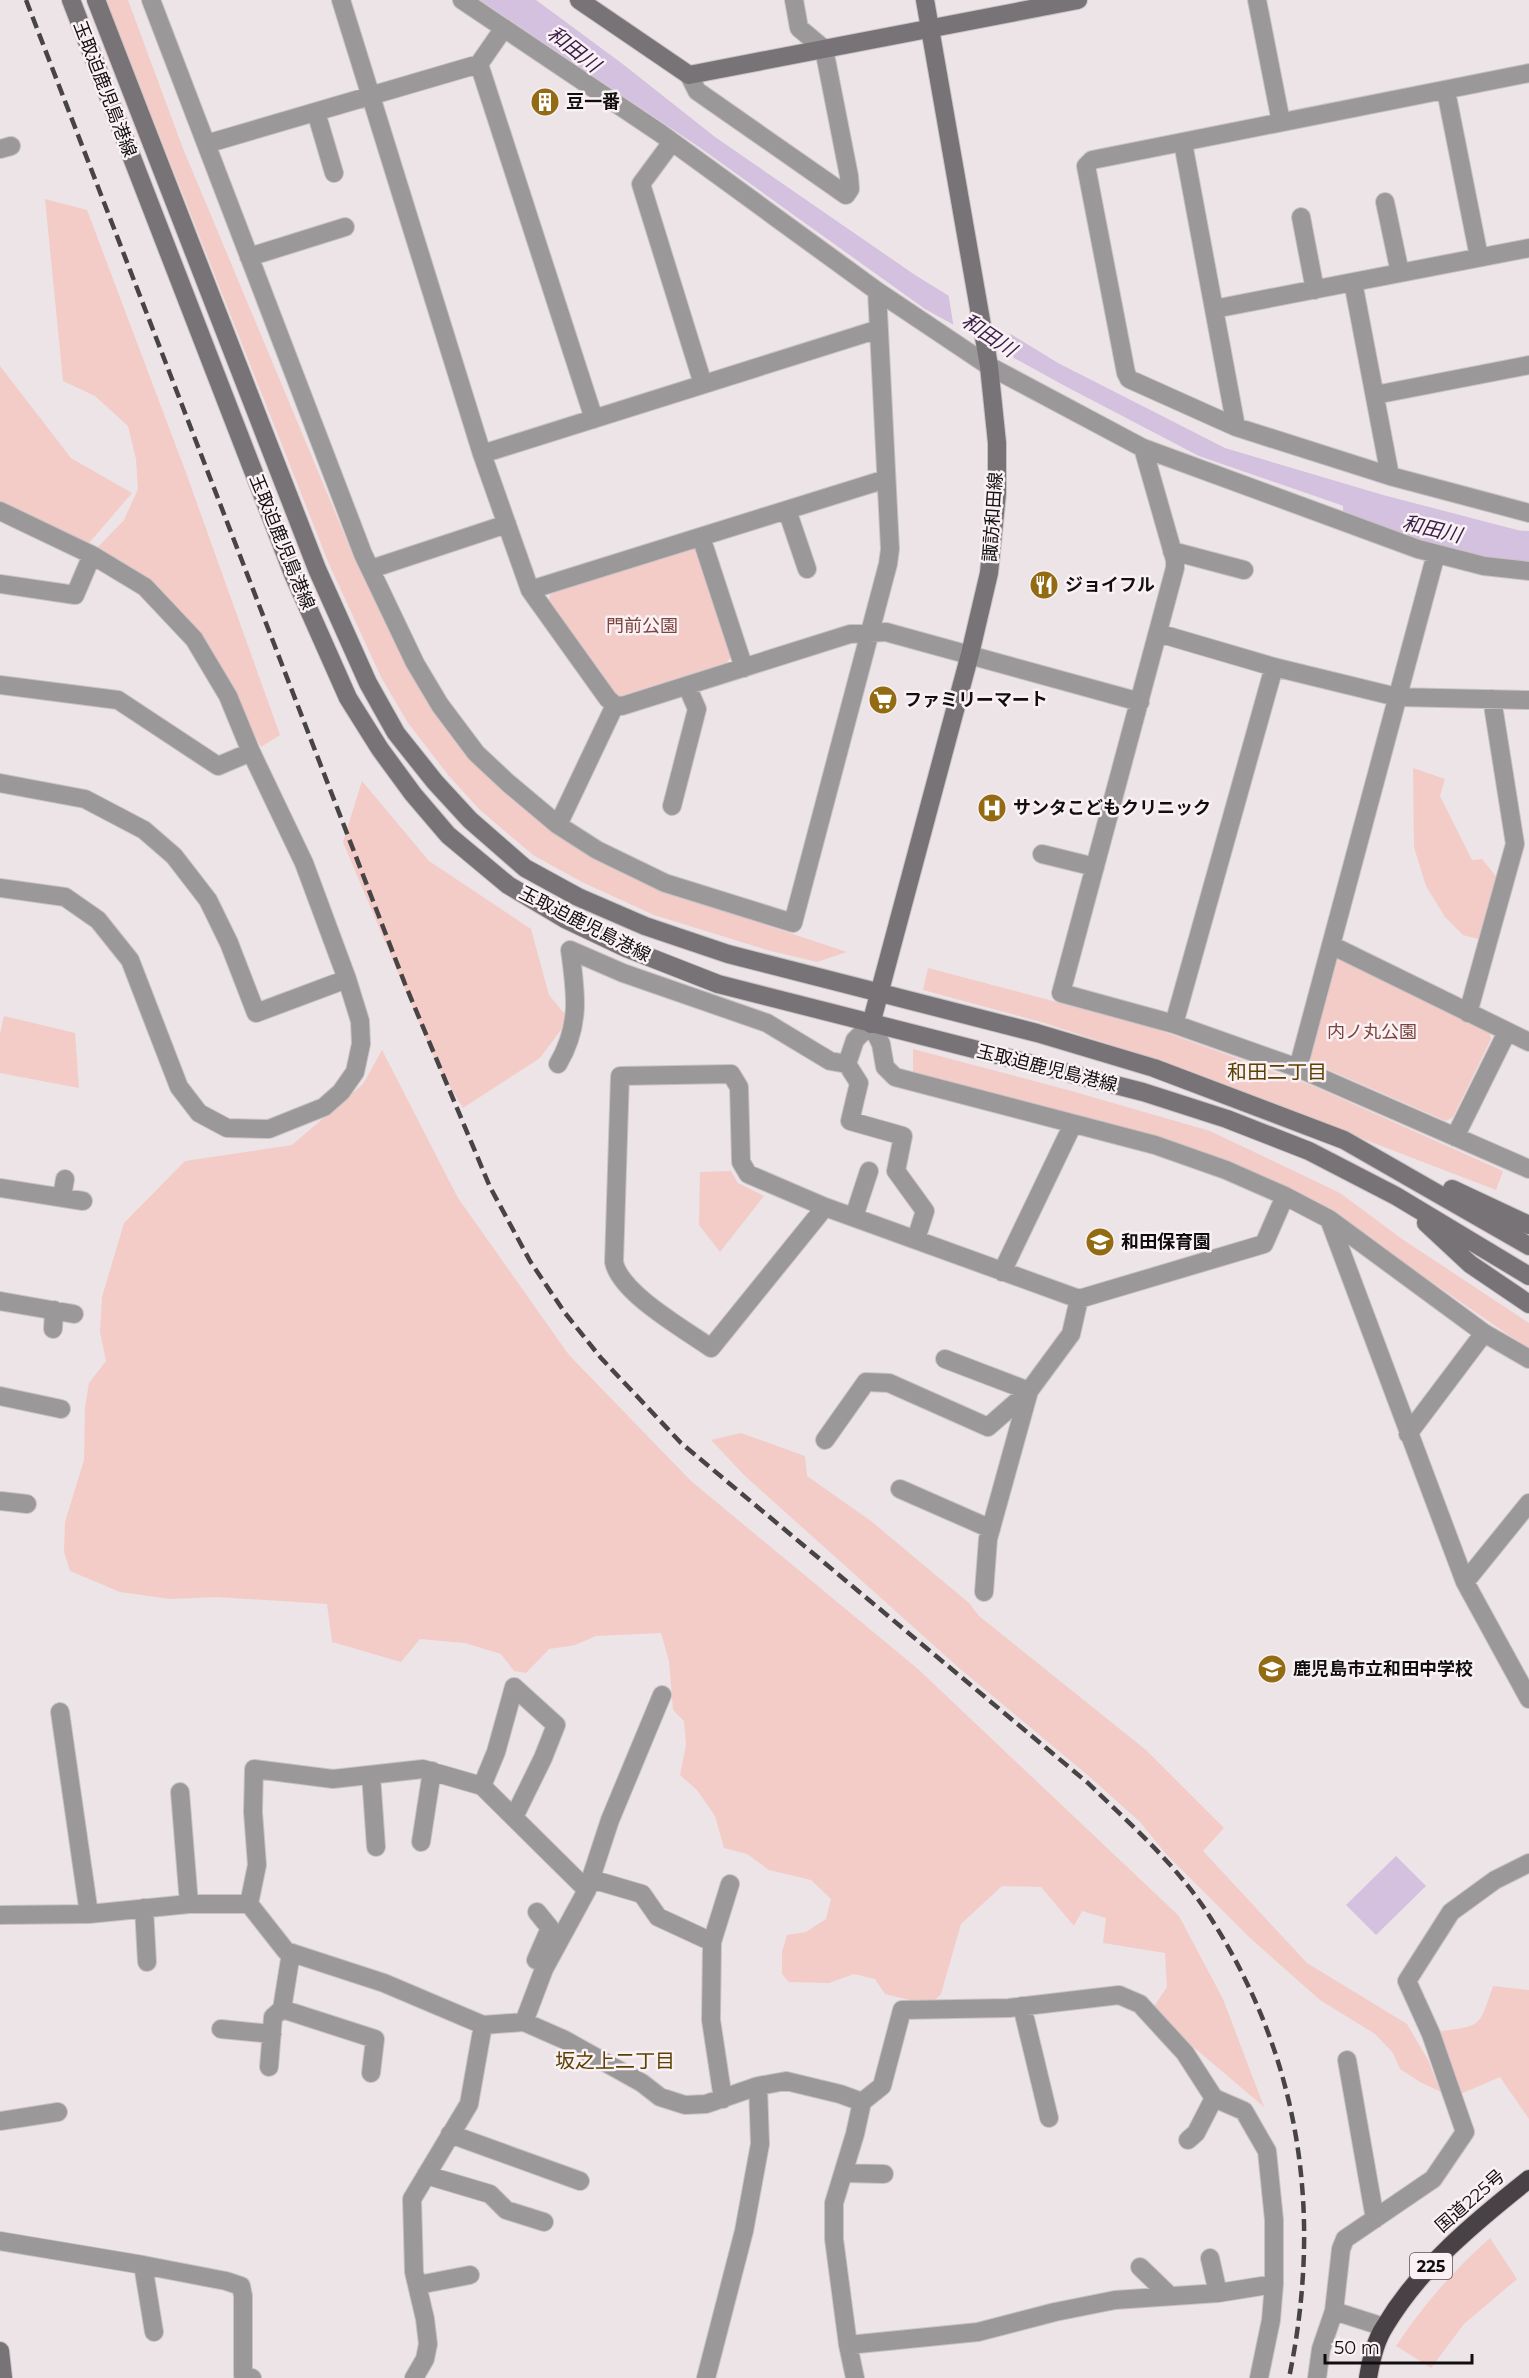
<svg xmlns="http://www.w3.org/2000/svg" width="1529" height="2378" font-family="Montserrat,'Noto Sans JP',sans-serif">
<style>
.green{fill:#f3ccc7}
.water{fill:#d4c0df}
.pier{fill:#ece4e7}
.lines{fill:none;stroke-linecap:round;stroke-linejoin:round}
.river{stroke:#d4c0df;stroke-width:34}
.street-casing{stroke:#c9c2c4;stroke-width:20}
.secondary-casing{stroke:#c9c2c4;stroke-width:20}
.highway-casing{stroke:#c9c2c4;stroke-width:20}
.street{stroke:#9b989a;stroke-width:18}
.secondary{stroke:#777376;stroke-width:18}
.highway{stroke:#484247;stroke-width:18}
.rail{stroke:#484446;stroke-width:4.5;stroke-dasharray:12 6;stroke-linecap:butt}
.labels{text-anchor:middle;stroke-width:5;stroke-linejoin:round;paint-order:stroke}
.shield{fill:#faf1f5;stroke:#565254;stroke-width:1.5}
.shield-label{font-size:16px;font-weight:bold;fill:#100e0f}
.street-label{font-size:18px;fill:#100e0f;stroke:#faf1f5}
.poi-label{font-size:18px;font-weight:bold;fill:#100e0f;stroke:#faf1f5;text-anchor:start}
.park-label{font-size:18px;fill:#7c443e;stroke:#faf1f5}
.water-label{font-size:20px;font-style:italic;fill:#391e47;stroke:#faf1f5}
.neighbourhood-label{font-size:20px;fill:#5b4102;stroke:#faf1f5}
</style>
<rect width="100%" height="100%" fill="#ece4e7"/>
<path class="green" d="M106 0H128L182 146 353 555 408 669 433 709 469 757 663 891 847 952 817 962 767 950 654 915 582 882 533 855 479 809 449 776 408 723 381 677 329 564Z
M45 199 87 210 185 470 280 735 261 747 203 639 95 550 124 520 138 489 136 459 128 426 95 396 63 381Z
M0 366 71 458 132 493 89 543 0 501Z
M692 548 698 550 733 655 726 663 621 696 615 694 548 603 551 592Z
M1413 768 1445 779 1440 796 1472 860 1482 859 1499 880 1482 940 1463 935 1445 917 1426 886 1414 847Z
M362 781 429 861 531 929 549 995 569 1019 540 1058 463 1108 437 1065 343 842Z
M1341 959 1489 1031 1491 1039 1453 1117 1446 1121 1313 1063 1309 1055 1333 963Z
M928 968 1151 1027 1313 1086 1503 1171 1496 1190 1152 1058 1041 1022 923 990Z
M4 1016 75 1033 79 1088 0 1073V1034Z
M913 1049 1068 1090 1210 1131 1340 1193 1402 1239 1529 1323V1349L1314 1201 1229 1161 1158 1136 1073 1118 913 1072Z
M382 1050 458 1198 569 1355 691 1481 918 1669 1179 1916 1223 1999 1264 2107 1151 2011 1167 1987 1165 1953 1103 1943 1106 1918 1082 1911 1074 1926 1041 1887 1002 1886 961 1924 941 1994 930 2005 885 1994 875 1979 854 1974 829 1983 789 1982 782 1974V1952L787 1935 806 1932 826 1919 831 1899 811 1880 769 1870 747 1854 724 1848 715 1816 697 1790 680 1775 686 1745 684 1721 673 1710 669 1661 661 1633 596 1636 575 1645 549 1649 526 1673 514 1671 501 1654 465 1643 420 1639 401 1662 332 1642 327 1604 217 1597 170 1599 120 1592 70 1571 64 1552 65 1522 84 1460 85 1407 89 1383 106 1361 100 1332 102 1297 124 1223 185 1161 292 1145 363 1084Z
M731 1171 738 1183 764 1196 720 1252 699 1225 700 1172Z
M741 1433 805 1456 807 1476 871 1521 969 1603 979 1616 1146 1750 1224 1828 1203 1851 1307 1963 1407 2024 1428 2060 1441 2092 1420 2082 1400 2069 1393 2053 1375 2034 1320 2000 1249 1937 1166 1854 1140 1822 1090 1777 959 1668 745 1476 711 1440Z
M1493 1986 1529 1990V2119L1500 2077 1458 2095 1436 2032C1482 2025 1478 2030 1493 1986Z
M1490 2238 1517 2279 1464 2324 1431 2368 1396 2346C1423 2305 1454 2270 1490 2238Z"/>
<path class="water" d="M480 0H536L624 65 715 137 915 275 1058 363 1225 448 1383 495 1529 533V554L1364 513 1199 456 1065 386 925 309 699 147Z
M1396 1856 1426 1886 1376 1935 1346 1905Z"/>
<path class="pier" d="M948 292 1010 330 1014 362 954 329Z"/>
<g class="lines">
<path class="river" d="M1360 508C1413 527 1472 547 1529 548"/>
<g class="street-casing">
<path id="street" d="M151 0 363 554 415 663 440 705 476 753 508 783 558 825 597 850 665 883 793 923 888 564 890 549 877 291
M341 0 482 454 530 590 608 699 615 705 622 706 850 634 886 632 1140 702
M462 0 660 133 877 291 989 366 1143 448 1418 549 1484 566 1529 571
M1257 0 1281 122
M479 64 594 419
M1529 73 1092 160 1086 166 1126 373 1129 379 1236 427 1390 476 1529 513
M689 75 697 91 846 195 850 189 849 176 824 49 799 28 794 0
M1446 91 1479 257
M316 112 334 173
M672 142 641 184 703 384
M1183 143 1236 427
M206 144 479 64 504 28
M0 149 11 146
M1385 202 1400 273
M1301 217 1315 290
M249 257 345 227
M1353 282 1390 476
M1214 309 1529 248
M1375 395 1529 365
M1143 448 1175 560V568L1061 993 1174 1024 1298 1068 1529 1169
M482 454 879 329
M787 510 807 569
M0 511 92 555 145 587 194 639 228 696 251 752 304 863 347 979 360 1021 361 1044 355 1072 341 1092 324 1107 269 1129 227 1128 199 1113 179 1087 130 960 98 920 65 897 0 888
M701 537 744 668
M1172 551 1244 570
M371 569 507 524
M0 584 75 595 92 555
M530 590 886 479
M1158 633 1274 667 1397 697 1529 700
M0 685 118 700 218 766 251 752
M0 783 85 799 144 830 174 856 208 900 229 943 256 1013 347 979
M672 806 697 709 687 686
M558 825 615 705
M1042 854 1095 867
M1331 945 1529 1042
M1468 1013 1515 844 1492 699
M1174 1024 1274 667
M558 1064C581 1025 576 993 570 950L623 973 767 1023 830 1061 847 1064
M1298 1068 1436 554
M1455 1137 1507 1032
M0 1188 83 1201
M62 1197 65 1179
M825 1207 711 1348C684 1329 620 1293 614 1262L620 1076 731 1074 739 1087 741 1162 748 1174 825 1207 1079 1299 1264 1244 1285 1196
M854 1217 869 1171
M1329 1219 1484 1333 1529 1359
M916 1239 925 1211 896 1171 903 1136 850 1121 859 1083 847 1064 855 1040 871 1024 881 1044 885 1067 895 1077 1155 1145 1226 1170 1285 1196 1329 1219 1465 1582 1529 1699
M1002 1272 1073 1124
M0 1301 74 1314
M53 1329 54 1310
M0 1396 61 1409
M1408 1434 1484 1333
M825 1440 866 1382 889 1383 988 1427 1029 1391 945 1359
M900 1489 991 1529
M1 1501 27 1504
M1465 1582 1529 1503
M984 1592 988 1539 1029 1391 1071 1334 1079 1299
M60 1712 89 1914
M371 1775 376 1847
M482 1786 496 1752 514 1687 556 1725 543 1758 514 1817
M180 1792 189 1904
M421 1842 432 1771
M591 1879 642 1894 658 1917 712 1942 711 2020 723 2099
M249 1904 257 1865 253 1812 254 1769 333 1779 423 1769 482 1786 587 1890
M144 1908 147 1962
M0 1915 89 1914 189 1904H249L286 1951 384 1983 483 2025 524 2022 565 2040 642 2083 660 2097 685 2105 706 2104 758 2086 786 2081 840 2094 862 2102 855 2134 834 2203V2239L848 2345 855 2378
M712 1942 730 1884
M536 1960 550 1928 537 1912
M1022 2006 1049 2118
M282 2009 375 2039 371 2073
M524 2022 544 1969 587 1890 610 1820 662 1695
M221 2029 272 2034
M1347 2060 1375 2219
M269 2067 273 2017 282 2009 291 1953
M862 2102 882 2086 902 2010 1009 2008 1119 1995 1140 2004 1185 2053 1214 2098 1244 2111 1267 2151 1274 2220V2284L1271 2320 1259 2378
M0 2121 58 2112
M450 2134 580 2181
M1188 2140 1196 2133 1214 2098
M844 2173 884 2174
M426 2175 490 2194 506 2210 544 2222
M0 2241 143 2265 226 2281 241 2286 243 2296V2375L252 2378
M1210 2258 1218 2293
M143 2265 154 2332
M1140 2267 1169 2295
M418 2285 470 2275
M1334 2311 1384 2327
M848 2345 978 2332 1055 2312 1115 2300 1218 2293 1274 2284
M414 2378 425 2359 428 2344 425 2319 414 2272 412 2199 469 2104 483 2025
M706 2378 744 2231 760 2144 758 2086
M1317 2378 1321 2349 1334 2311 1341 2249 1345 2239 1433 2179 1465 2132 1431 2034 1407 1981 1451 1912 1495 1880 1529 1863"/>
</g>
<g class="secondary-casing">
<path id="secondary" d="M71 0 293 574 348 698 380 749 413 794 448 835 508 885 565 919 626 948 718 984 1143 1092 1227 1119 1309 1151 1396 1196 1529 1276
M96 0 317 569 368 683 396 733 435 782 470 820 525 868 578 897 645 926 728 954 1037 1033 1154 1068 1344 1140 1529 1246
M579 0 689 75 1078 0
M871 1024 970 654 989 573 997 493V443L989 366 925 0
M1452 1189 1529 1225
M1426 1223 1470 1264 1529 1304
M0 2351 3 2378"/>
</g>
<g class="highway-casing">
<path id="highway" d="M1368 2378C1371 2360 1375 2341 1385 2326 1420 2267 1476 2221 1529 2179"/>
</g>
<use href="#street" class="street"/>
<use href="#secondary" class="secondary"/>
<use href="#highway" class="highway"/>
<path class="rail" d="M26 0 405 984 490 1187 530 1261 565 1313 601 1358 681 1443 1088 1783C1131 1825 1178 1866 1210 1917 1301 2059 1323 2214 1289 2378"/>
</g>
<defs>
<g id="building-disc" transform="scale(1.5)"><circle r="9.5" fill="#926b13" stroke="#faf1f5"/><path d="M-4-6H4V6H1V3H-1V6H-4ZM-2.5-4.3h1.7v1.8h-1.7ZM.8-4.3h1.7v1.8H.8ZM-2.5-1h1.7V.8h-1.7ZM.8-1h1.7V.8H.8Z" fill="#fff"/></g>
<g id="restaurant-disc" transform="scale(1.5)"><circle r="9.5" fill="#926b13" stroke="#faf1f5"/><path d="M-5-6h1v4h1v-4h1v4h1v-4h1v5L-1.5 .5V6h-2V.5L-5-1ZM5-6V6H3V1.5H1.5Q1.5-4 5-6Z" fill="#fff"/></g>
<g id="supermarket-disc" transform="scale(1.5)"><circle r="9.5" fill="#926b13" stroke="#faf1f5"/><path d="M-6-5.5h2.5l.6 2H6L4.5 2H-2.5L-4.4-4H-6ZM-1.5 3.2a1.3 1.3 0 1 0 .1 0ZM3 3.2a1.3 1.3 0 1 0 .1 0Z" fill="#fff"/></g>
<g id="hospital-disc" transform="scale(1.5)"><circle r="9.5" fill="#926b13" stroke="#faf1f5"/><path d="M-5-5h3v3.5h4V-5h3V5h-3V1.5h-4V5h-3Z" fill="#fff"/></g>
<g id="school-disc" transform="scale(1.5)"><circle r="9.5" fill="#926b13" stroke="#faf1f5"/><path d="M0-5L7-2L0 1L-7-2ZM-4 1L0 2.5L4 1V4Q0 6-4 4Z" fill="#fff"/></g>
</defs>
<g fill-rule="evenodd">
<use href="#building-disc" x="545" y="102"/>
<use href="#restaurant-disc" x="1044" y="585"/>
<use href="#supermarket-disc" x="883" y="700"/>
<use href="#hospital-disc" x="992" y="808"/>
<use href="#school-disc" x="1100" y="1242"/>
<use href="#school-disc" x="1272" y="1669"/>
</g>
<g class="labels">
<rect class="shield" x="1410" y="2253" width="42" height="26" rx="4.5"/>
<g class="shield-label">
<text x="1431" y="2272">225</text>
</g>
<g class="street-label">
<text transform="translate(105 89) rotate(69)" y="6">玉取迫鹿児島港線</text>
<text transform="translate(993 517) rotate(-86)" y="6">諏訪和田線</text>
<text transform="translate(282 542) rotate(68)" y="6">玉取迫鹿児島港線</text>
<text transform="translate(585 924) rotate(27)" y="6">玉取迫鹿児島港線</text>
<text transform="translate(1047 1068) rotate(14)" y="6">玉取迫鹿児島港線</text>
<text transform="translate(1470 2201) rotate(-41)" y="6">国道225号</text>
</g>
<g class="poi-label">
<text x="566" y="108">豆一番</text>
<text x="1065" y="591">ジョイフル</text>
<text x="904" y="706">ファミリーマート</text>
<text x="1013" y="814">サンタこどもクリニック</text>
<text x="1121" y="1248">和田保育園</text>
<text x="1293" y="1675">鹿児島市立和田中学校</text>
</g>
<g class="park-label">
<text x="642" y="632">門前公園</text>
<text x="1372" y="1038">内ノ丸公園</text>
</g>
<g class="water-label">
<text transform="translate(574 49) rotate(38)" y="7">和田川</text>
<text transform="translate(989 335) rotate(34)" y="7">和田川</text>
<text transform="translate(1432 529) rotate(13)" y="7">和田川</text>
</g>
<g class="neighbourhood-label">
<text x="1277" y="1079">和田二丁目</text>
<text x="615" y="2068">坂之上二丁目</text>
</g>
</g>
<path d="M1325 2354v9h147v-9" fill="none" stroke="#100e0f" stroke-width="3"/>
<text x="1334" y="2354" font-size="18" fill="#100e0f" stroke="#faf1f5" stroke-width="4.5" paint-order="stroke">50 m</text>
</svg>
